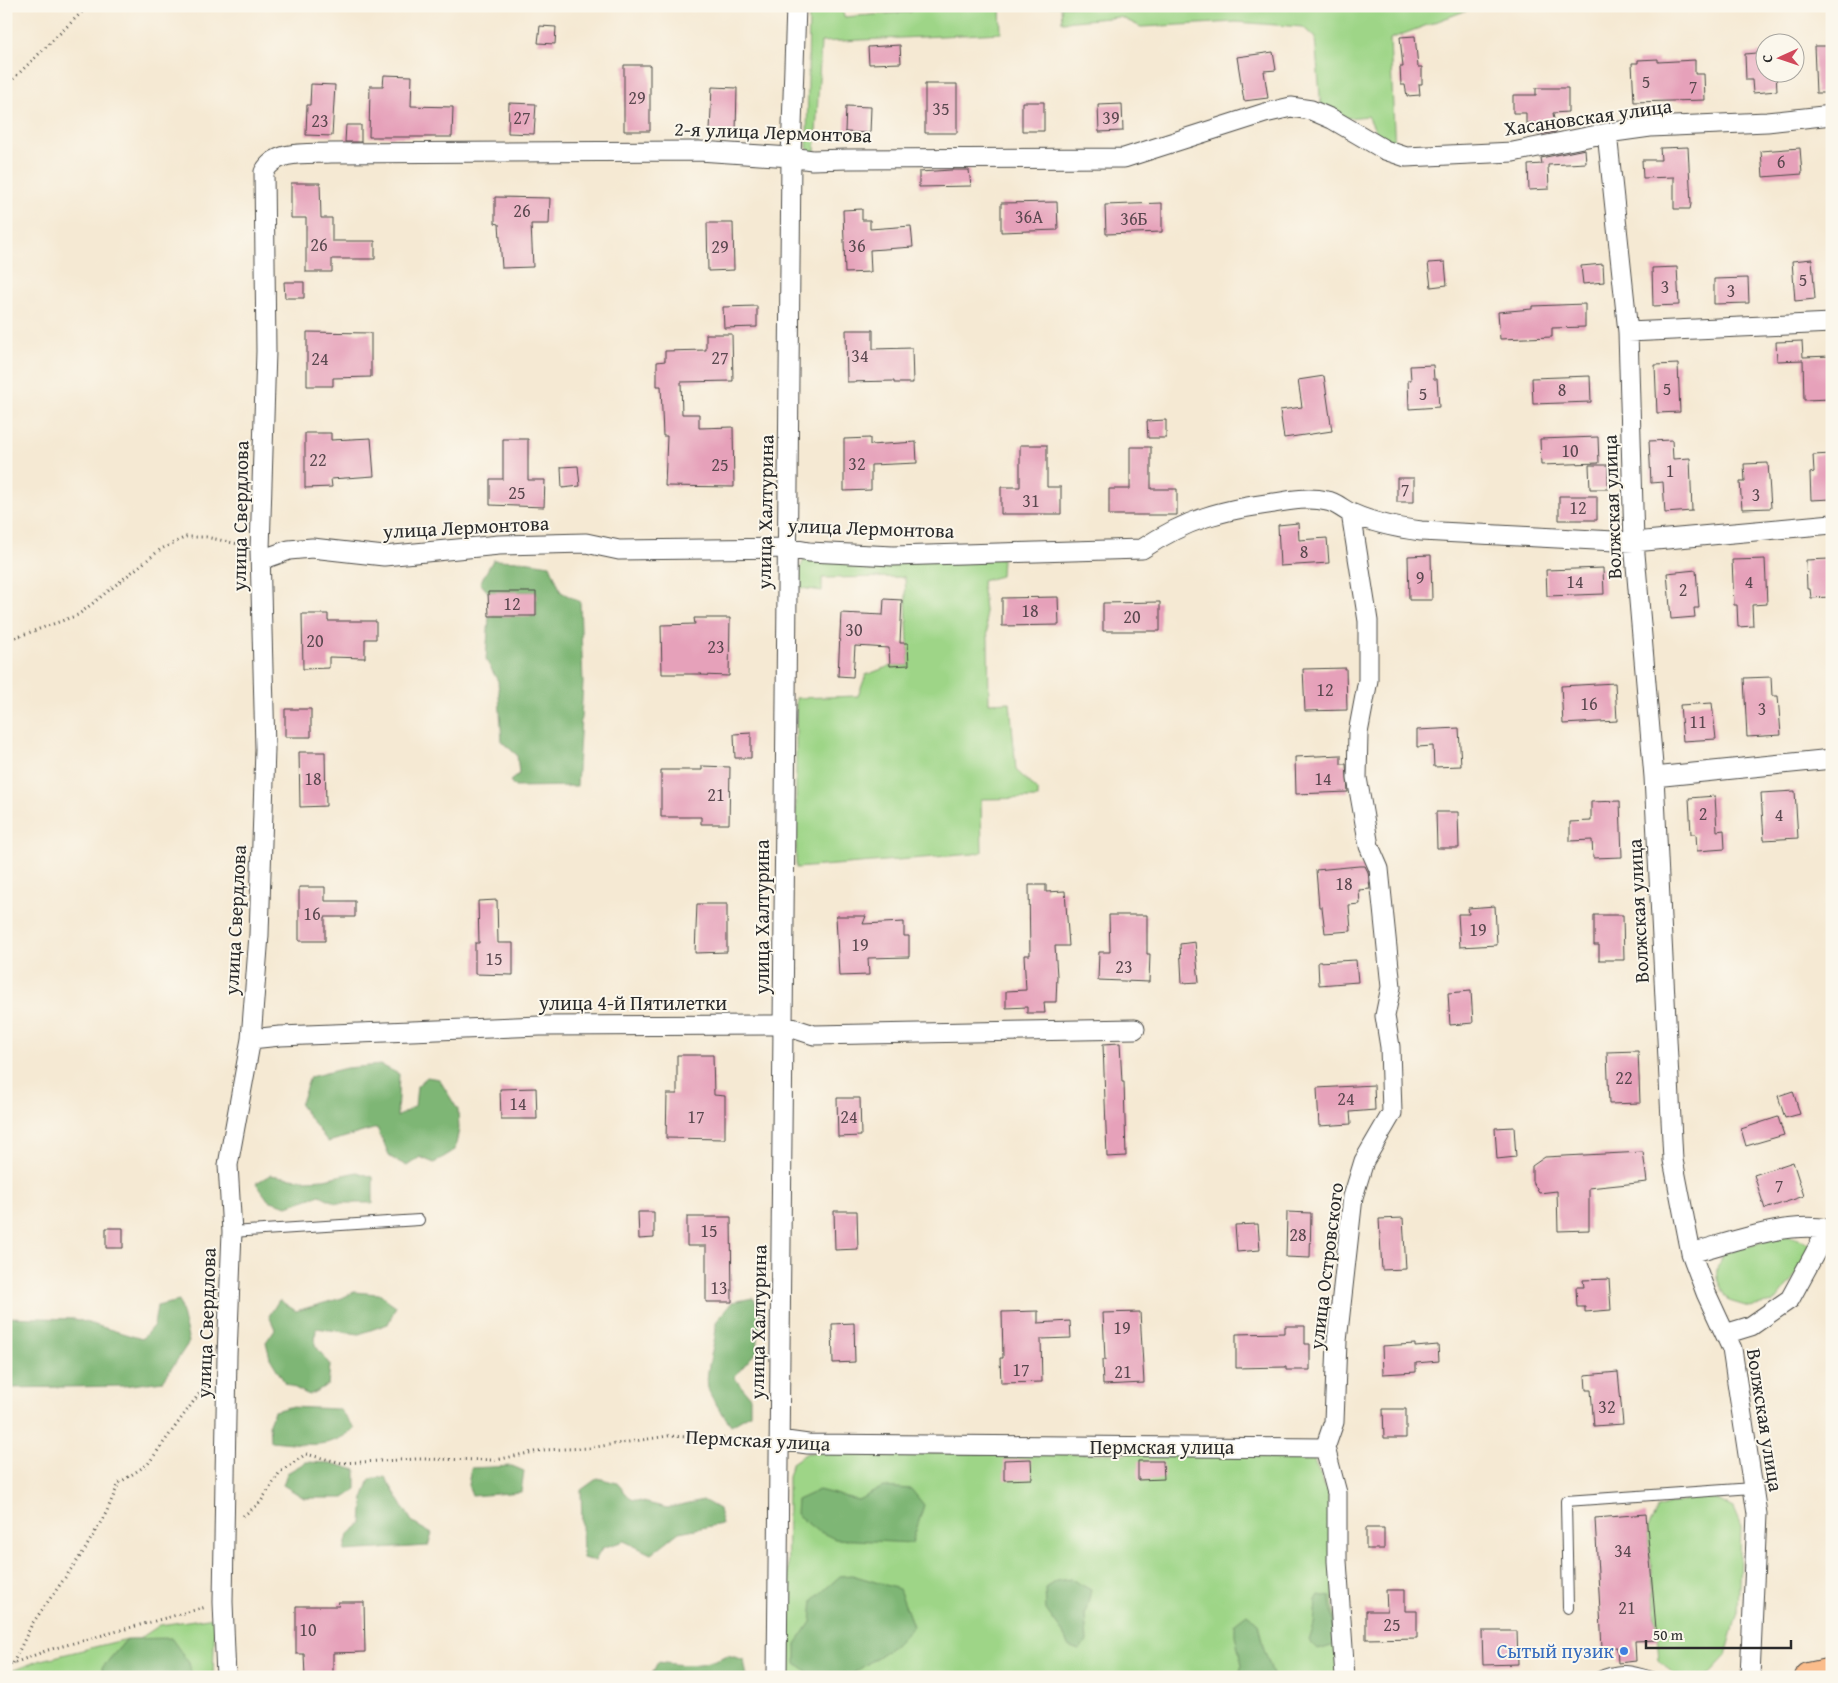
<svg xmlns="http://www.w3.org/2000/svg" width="1838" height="1683" font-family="'Gentium Book Plus',serif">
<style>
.green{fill:#9ed587;stroke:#648059}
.forest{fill:#7eb674;stroke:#547050}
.building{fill:#e6a1ba}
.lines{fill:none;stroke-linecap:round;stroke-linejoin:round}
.service-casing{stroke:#494844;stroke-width:12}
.minor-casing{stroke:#494844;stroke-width:21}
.trunk-casing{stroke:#494844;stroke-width:30}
.path{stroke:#494844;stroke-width:3;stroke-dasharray:1 4;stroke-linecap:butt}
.service{stroke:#fff;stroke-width:10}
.minor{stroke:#fff;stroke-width:19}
.trunk{stroke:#fabc8b;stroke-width:28}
.shop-dot{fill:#3f7fe0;stroke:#fbf7ec;stroke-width:2}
.labels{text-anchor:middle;stroke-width:4;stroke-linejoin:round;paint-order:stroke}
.number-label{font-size:18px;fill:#5a484f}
.street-label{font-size:20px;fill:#2b2b2b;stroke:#fbf7ec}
.shop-label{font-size:20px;fill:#366cbe;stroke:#fbf7ec;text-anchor:end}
</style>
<rect width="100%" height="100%" fill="#fbf7ec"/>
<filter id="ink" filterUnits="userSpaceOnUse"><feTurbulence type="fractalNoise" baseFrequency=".02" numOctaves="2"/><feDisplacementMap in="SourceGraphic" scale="10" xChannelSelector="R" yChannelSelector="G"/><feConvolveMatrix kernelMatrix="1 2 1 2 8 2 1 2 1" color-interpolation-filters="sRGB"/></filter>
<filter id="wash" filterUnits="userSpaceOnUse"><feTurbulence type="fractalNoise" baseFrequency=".0096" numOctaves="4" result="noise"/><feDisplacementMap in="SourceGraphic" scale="20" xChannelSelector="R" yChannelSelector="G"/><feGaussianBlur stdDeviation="1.12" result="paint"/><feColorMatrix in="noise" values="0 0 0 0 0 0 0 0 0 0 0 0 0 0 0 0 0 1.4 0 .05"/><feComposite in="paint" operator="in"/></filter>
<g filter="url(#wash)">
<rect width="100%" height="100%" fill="#f5e9d3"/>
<path class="green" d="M809 6H842L844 17 911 12V6H1478L1390 39 1395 152 1378 136 1368 116 1348 118 1321 107 1315 38 1303 27 1236 22 1141 27 1120 17 1062 22 1061 6 1000 7 1001 33 821 42 815 153 807 148Z
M805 557 1002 558 1001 576 982 581 988 639 989 703 1010 702 1016 770 1038 791V798L981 799 982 852 973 854 796 868V698L858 696 866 675 890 666 909 665 905 577 822 578V591L801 588 799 571Z
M1787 1235 1812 1244 1808 1260 1773 1303 1749 1307 1729 1301C1717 1281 1711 1274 1724 1253Z
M807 1453 1287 1454 1313 1458 1328 1494 1338 1677H787L788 1477 792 1463Z
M1712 1497 1733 1508 1741 1527 1738 1613 1726 1655 1708 1674 1695 1677 1674 1675 1659 1659 1652 1572 1647 1530 1658 1509 1688 1499Z
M215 1617 213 1677H192L189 1663 139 1639 160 1625Z
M127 1639 102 1668 103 1677H6V1673L38 1661Z"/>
<path class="forest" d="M493 560 523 561 550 565 561 592 580 602 583 683 577 786 515 787 510 781 519 774 517 755 502 742 498 681 486 660 489 616H536V592H488L480 583Z
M381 1065 399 1074 397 1117 415 1106 417 1086 427 1077 439 1079 458 1110 459 1129 455 1150 434 1163 420 1157 407 1166 390 1157 377 1128 328 1142 300 1105 310 1077 346 1068Z
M357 1172 373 1177V1203H336L320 1195 287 1206 268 1200 256 1183 270 1175 305 1180 324 1179Z
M354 1292 379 1294 396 1306 388 1324 359 1334 316 1328 315 1345 330 1365 328 1385 309 1395 285 1383 270 1358 266 1342 275 1329 269 1316 279 1300 296 1311 342 1298Z
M753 1298 761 1310 757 1351 734 1377 750 1397V1414L731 1425C726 1418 709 1396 708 1388 704 1371 717 1342 716 1322L732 1302Z
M179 1301 189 1342 163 1381 123 1386 6 1388V1317L75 1319 142 1339 154 1325 157 1306Z
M289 1407 339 1409 355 1428C327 1452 304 1443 270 1441L269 1423 274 1411Z
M306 1462 331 1463 356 1470V1490L344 1498H304L283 1485 287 1473Z
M512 1466 524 1471 521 1492 472 1496 468 1485 471 1468Z
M385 1477 413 1523 432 1534 428 1546 344 1551 348 1535 362 1523 364 1496 370 1479Z
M598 1478 617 1483 631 1499 667 1508 703 1500 719 1509 722 1524 679 1532 651 1554 624 1541 602 1548 595 1561 583 1558 581 1490Z
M883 1487 911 1489 924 1505 912 1543 835 1539 816 1530 796 1514 797 1500 819 1490 858 1500Z
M852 1575 899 1589 913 1626 895 1645 848 1677H814L796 1663V1644L811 1622 813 1600 840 1576Z
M1071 1579 1091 1590 1085 1615 1087 1642 1079 1650 1068 1646 1063 1633 1046 1610 1045 1588 1056 1581Z
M1319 1595 1331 1597 1335 1645 1318 1650 1309 1641 1314 1625 1316 1600Z
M1247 1614 1258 1623 1263 1646 1274 1677H1238L1242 1665 1235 1636V1623Z
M171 1638 189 1663 192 1677H103L102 1668 127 1639Z
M728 1655 744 1660 747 1677H650L658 1662C687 1666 700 1667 728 1655Z"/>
<g id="blocks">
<path class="building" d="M540 26 556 27 555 44 538 43Z
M1415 36 1418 67H1422V84H1419L1420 95 1407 96 1405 85H1401L1400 67H1403L1400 37Z
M900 45 901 63 869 64 868 47Z
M1814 46H1832V93H1816Z
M1273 52 1276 70 1264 71 1268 98 1244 101 1237 57Z
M1766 52V72H1776L1777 91 1753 93 1752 80H1746L1745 54Z
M1658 59V62L1695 60V74H1704L1705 100 1634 102 1632 63H1638V60Z
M624 65H650V131H624Z
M384 75 412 76 411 106 453 107 452 137H369L370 86H383Z
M311 84 335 85 332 136 306 135 307 105H310Z
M925 84H957V133H925Z
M712 87 737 88 736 132 710 131Z
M1536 88H1568V112L1553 113 1556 132 1538 135 1536 123H1526V113H1513V95H1536Z
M1022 102H1044V131H1022Z
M509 103 536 104 534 134 508 133Z
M1122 104 1123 131 1099 132 1098 105Z
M846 106 871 107 870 133 845 132Z
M346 125H361V142H345Z
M1688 147 1691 204 1690 209H1674V177L1643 178 1642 160H1661L1660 148Z
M1800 148 1802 174 1763 177 1761 151Z
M1585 149 1586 163 1548 165 1549 189 1529 190 1528 165 1542 164 1541 158Z
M951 170H969L971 186 919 187V172Z
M291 183H320L321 218H332V241H375V259H332V272H306V218H291Z
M495 197 550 198 549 224H531L533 267 502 268 499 224 495 223Z
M1057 202 1058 230 1001 232V203Z
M1162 203V232L1106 234 1105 205Z
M862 209V220H870V229L911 226 913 247 870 250 871 272 845 273 843 210Z
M707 223H733L734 270 708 271Z
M1812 259 1815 299 1795 301 1792 261Z
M1445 262 1447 285 1431 287 1428 263Z
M1603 264 1604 282 1583 284 1581 266Z
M1677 267 1679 305 1653 306 1652 268Z
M1748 278 1749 303 1714 304V279Z
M284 282H304V298H285Z
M1585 304V327L1552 328V337L1500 339 1498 312 1532 309V306Z
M757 306V327L724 328 723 307Z
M846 330H873V349L912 348 913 383H894V381L847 382Z
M307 332 371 333V377L333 378V386H307Z
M706 334H732L733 381 681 382 682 414H699V428L733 427 734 487 665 486 667 436H663L661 386H657V362L665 361V351L706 350Z
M1802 341 1803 357 1831 356 1832 399 1804 400 1803 360 1777 361 1776 342Z
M1678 364 1680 412 1657 413 1655 365Z
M1433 365 1434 379H1437L1439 407 1409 409 1408 380H1411L1410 366Z
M1324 376 1332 431 1284 438 1280 410 1302 407 1298 380Z
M1590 376 1591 402 1533 404 1532 378Z
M1166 420V438H1148L1147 421Z
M305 433H331V440L371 438 374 476 331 479 332 487 305 488Z
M1598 437 1599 463 1541 465 1540 439Z
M870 438V445L916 442 917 463 871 465V490L844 491V439Z
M503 439H528V480H545L544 507 490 505V479H503Z
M1672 440 1673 459 1690 458 1692 511 1665 513 1663 482 1651 483 1649 441Z
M1020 445H1047V487H1061V514H1001V487H1020Z
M1130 447H1151V489H1177V515H1109V489H1130Z
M1832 454V499L1811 500 1810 473 1814 472 1813 455Z
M1768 463 1771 508 1742 509 1740 482H1745L1744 464Z
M1589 465H1608V489H1590Z
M578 466 580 486 562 488 561 467Z
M1397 478H1414V502H1397Z
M1559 496H1597V520H1559Z
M1298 523 1299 540 1327 538 1329 563 1280 566 1278 525Z
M1431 555 1432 600H1409L1408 556Z
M1765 559 1767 604 1752 605 1753 626 1738 627 1737 605H1734L1732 560Z
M1829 559 1830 597 1811 598 1810 589H1807L1806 560Z
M1603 568 1604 594 1547 596 1546 570Z
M1696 570 1699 608H1694L1695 617 1671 619 1667 573Z
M488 592H536V616H489Z
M1058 597 1059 625 1002 626V598Z
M884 599 902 600 900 643H908L909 665 890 666 889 648 855 646 853 677 838 676 841 613 883 615Z
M1160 602V631H1103V603Z
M302 614H328V621H376V639H365V658L329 657V668L303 669Z
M694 618H730L729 676 701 675 702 674H662L661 625 695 624Z
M1346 668 1347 710 1305 711 1303 669Z
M1771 677 1772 696H1778L1781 735 1747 737 1744 678Z
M1615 683 1617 721 1563 724 1561 686Z
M1712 703 1716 739 1683 741 1680 705Z
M285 709H311V737H285Z
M1459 728 1461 766 1434 767 1433 746 1417 747V730Z
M751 733V758H735L734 734Z
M299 752H325L326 806 300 807Z
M1341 755V764H1346L1348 792 1296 794 1295 757Z
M702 766 730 767 729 824H701V817H661V770H702Z
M1795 791 1798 838 1764 840 1761 793Z
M1715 796 1717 831 1724 830 1725 849 1697 851 1696 834H1691L1689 798Z
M1620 801 1622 857 1593 858 1592 840 1570 841V822L1591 821V802Z
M1436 812H1458L1459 848H1437Z
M1359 866H1365L1368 872 1370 889 1359 890 1360 904 1349 905 1351 931 1325 933 1322 907H1319L1316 870Z
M1029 885H1046V892L1065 891 1069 946H1055L1057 976 1056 1002H1044L1045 1013H1027V1007L1006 1008V991L1026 990 1024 955H1030Z
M299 887H325V901H355V917H325V941H299Z
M497 900 498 943H513V975L475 974V943H479L478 901Z
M697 904H727V952L695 953Z
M1495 906 1497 945 1460 947 1458 914H1469L1468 908Z
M1109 915H1147V954H1150L1149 982 1098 980 1099 952H1110Z
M1594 915H1623L1624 960H1599V945H1594Z
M836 916H866L863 924 904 922V936H909V957L868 958 869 975 839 976Z
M1195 942 1199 982 1182 983 1180 944Z
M1356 960 1358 982 1319 985 1318 962Z
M1471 991 1473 1023 1450 1025 1448 993Z
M1120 1043 1122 1082H1124L1126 1156 1107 1157 1103 1044Z
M1638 1051 1640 1103 1609 1104 1607 1052Z
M677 1055H713L714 1095 725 1096V1139L666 1138 667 1094H677Z
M1374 1085 1375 1110 1350 1112 1351 1124 1319 1126 1317 1088Z
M536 1088 537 1119H501L500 1089Z
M1793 1091 1800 1114 1785 1118 1778 1096Z
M837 1098H860L861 1136 838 1137Z
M1778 1117 1784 1135 1746 1146 1741 1129Z
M1514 1127 1516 1157 1497 1159 1495 1128Z
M1643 1152 1647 1182 1589 1188V1230L1558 1231 1557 1191 1539 1193 1532 1181V1166L1545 1157Z
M1793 1162 1804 1196 1765 1209 1754 1175Z
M834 1211H857L858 1249 835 1250Z
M638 1212H654V1238L639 1239Z
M1287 1212 1311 1213 1310 1258 1286 1257Z
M687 1217H731L732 1302H706V1246H687Z
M1403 1218 1406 1269 1382 1270 1379 1219Z
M1258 1224 1260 1250 1237 1252 1235 1225Z
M106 1228H123V1248H106Z
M1609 1279 1611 1310 1585 1312V1307H1577L1576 1287H1584L1583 1280Z
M1038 1311V1323L1070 1321 1071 1338 1041 1339 1042 1382 1001 1383 1000 1358H1003L1002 1312Z
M1140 1312 1144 1383 1103 1385 1102 1360H1105L1103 1313Z
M854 1323 855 1362 833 1363 832 1324Z
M1285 1326H1305V1344H1310V1370H1286V1367L1236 1368V1334L1285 1333Z
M1415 1344V1347L1438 1345 1439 1361 1416 1363V1372L1383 1374 1382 1346Z
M1618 1372 1623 1424 1594 1426 1591 1390H1586L1585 1375Z
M1383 1409H1406V1438H1384Z
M1031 1459 1032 1479 1004 1480V1460Z
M1138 1461H1163L1164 1479 1138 1480Z
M1646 1514 1657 1640 1635 1641 1636 1661 1618 1663 1617 1647 1602 1648 1595 1518Z
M1366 1528H1384V1549H1366Z
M1386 1590H1405V1611H1417V1638L1366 1639V1611H1387Z
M338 1602H364L365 1652 333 1653V1677H305L304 1654H296V1606H339Z
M1482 1631H1517L1518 1664 1483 1665Z"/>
</g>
</g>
<g filter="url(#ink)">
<use href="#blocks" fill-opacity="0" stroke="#494844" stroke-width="1"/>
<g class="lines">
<g class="service-casing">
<path id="service" d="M232 1232 419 1220
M1568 1608 1566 1501 1753 1488
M1599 1677C1619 1667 1632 1671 1652 1677"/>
</g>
<g class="minor-casing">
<path id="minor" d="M1607 133 1628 332 1634 542 1654 777 1673 1160 1691 1253 1706 1293 1732 1349 1757 1514 1750 1677
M1628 332 1832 323
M261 560 289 550 312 548 384 556 499 545 586 543 619 550 787 548 809 552 893 556 1142 549C1187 519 1221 510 1274 503 1291 500 1310 497 1327 501 1336 502 1343 510 1351 513 1373 523 1397 528 1421 531L1634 542 1832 524
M1654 777 1832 759
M251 1039 280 1036 540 1026 783 1025 814 1035 1135 1029
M1691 1253C1733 1242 1786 1221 1828 1229
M1725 1334 1751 1326 1790 1299 1828 1229 1832 1227
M779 1440 808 1444 1325 1448
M226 1677 223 1602 227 1355 232 1232 228 1165 251 1039 259 935 265 749 260 550 266 351 264 172C276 149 308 154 331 153L699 151 791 157 812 160 848 159 1124 158 1265 113 1291 107 1311 110 1332 119 1385 150 1406 157 1513 152 1607 133 1650 127 1767 122 1832 115
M777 1677 791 157 796 6
M1345 1677 1337 1561V1493L1325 1448 1334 1422 1337 1341 1353 1197 1364 1161 1392 1113 1390 1047 1385 1016 1391 987 1379 869 1369 846 1357 778 1358 733 1368 680V621L1351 513"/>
</g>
<g class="trunk-casing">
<path id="trunk" d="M1809 1677 1832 1672"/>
</g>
<path class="path" d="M6 86 88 6
M6 641 78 615 161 549 186 537H206L243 545
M243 1516 260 1503 280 1472 306 1454 342 1463 417 1459 496 1460 543 1450 589 1448 668 1436 762 1440
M13 1663 32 1624 84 1551 106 1513 119 1483 148 1464 207 1383
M6 1666 48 1650 206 1607"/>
<use href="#service" class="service"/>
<use href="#minor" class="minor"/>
<use href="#trunk" class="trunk"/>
</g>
</g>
<circle class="shop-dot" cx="1624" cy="1651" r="5"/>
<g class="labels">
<g class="number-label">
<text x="1646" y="88">5</text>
<text x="1693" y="93">7</text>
<text x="637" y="104">29</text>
<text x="941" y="115">35</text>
<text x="522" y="124">27</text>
<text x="1111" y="124">39</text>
<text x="320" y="127">23</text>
<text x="1781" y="168">6</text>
<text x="522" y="217">26</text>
<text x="1029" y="223">36А</text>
<text x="1134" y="225">36Б</text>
<text x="319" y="251">26</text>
<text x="857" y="252">36</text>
<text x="720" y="253">29</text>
<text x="1803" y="286">5</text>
<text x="1665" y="293">3</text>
<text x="1731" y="297">3</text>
<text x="860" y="362">34</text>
<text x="720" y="364">27</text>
<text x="320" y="365">24</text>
<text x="1667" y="395">5</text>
<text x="1562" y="396">8</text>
<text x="1423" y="400">5</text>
<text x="1570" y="457">10</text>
<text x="318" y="466">22</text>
<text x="857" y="470">32</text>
<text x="720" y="471">25</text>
<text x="1670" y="477">1</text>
<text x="1405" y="496">7</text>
<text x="517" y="499">25</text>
<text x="1756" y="501">3</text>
<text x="1031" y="507">31</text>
<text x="1578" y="514">12</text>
<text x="1304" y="558">8</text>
<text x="1420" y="584">9</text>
<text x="1575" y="588">14</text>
<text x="1749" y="588">4</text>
<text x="1683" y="596">2</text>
<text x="512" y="610">12</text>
<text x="1030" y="617">18</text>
<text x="1132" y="623">20</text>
<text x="854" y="636">30</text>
<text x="315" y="647">20</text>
<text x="716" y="653">23</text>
<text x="1325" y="696">12</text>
<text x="1589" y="710">16</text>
<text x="1762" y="715">3</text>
<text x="1698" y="728">11</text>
<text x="313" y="785">18</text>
<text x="1323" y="785">14</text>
<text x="716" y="801">21</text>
<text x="1703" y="820">2</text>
<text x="1779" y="821">4</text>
<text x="1344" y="890">18</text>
<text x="312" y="920">16</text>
<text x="1478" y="936">19</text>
<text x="860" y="951">19</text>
<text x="494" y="965">15</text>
<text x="1124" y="973">23</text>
<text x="1624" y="1084">22</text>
<text x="1346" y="1105">24</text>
<text x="518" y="1110">14</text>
<text x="696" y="1123">17</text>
<text x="849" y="1123">24</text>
<text x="1779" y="1192">7</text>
<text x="709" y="1237">15</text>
<text x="1298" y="1241">28</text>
<text x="719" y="1294">13</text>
<text x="1122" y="1334">19</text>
<text x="1021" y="1376">17</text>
<text x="1123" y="1378">21</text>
<text x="1607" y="1413">32</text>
<text x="1623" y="1557">34</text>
<text x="1627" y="1614">21</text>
<text x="1392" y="1631">25</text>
<text x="308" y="1636">10</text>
</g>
<g class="street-label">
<text transform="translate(1588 117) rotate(-8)" y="7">Хасановская улица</text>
<text transform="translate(773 132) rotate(2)" y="7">2-я улица Лермонтова</text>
<text transform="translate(1612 507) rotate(-92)" y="7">Волжская улица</text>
<text transform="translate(765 512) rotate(-89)" y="7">улица Халтурина</text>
<text transform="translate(240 516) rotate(-89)" y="7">улица Свердлова</text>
<text transform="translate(466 527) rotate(-3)" y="7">улица Лермонтова</text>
<text transform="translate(871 528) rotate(2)" y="7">улица Лермонтова</text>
<text transform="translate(1638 911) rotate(-93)" y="7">Волжская улица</text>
<text transform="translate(762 917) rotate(-90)" y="7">улица Халтурина</text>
<text transform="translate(235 920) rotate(-87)" y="7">улица Свердлова</text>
<text x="633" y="1010">улица 4-й Пятилетки</text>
<text transform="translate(1326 1266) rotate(-83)" y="7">улица Островского</text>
<text transform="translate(758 1322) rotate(-89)" y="7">улица Халтурина</text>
<text transform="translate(206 1323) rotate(-88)" y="7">улица Свердлова</text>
<text transform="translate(1765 1420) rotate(81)" y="7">Волжская улица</text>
<text transform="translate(758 1440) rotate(3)" y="7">Пермская улица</text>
<text x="1162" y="1454">Пермская улица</text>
</g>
<g class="shop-label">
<text x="1614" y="1658">Сытый пузик</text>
</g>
</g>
<rect width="1838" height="1683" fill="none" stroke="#fbf7ec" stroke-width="25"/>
<g transform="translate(1780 58) rotate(267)"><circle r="24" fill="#fbf7ec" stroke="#a8a59f"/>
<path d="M0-4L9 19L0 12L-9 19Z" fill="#d1495b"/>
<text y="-8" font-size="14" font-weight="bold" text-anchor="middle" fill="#2b2b2b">С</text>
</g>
<path d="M1646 1640v8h145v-8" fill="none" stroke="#2b2b2b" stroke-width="2.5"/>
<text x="1653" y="1640" font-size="15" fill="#2b2b2b" stroke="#fbf7ec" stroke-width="4" paint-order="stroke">50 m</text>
</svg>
